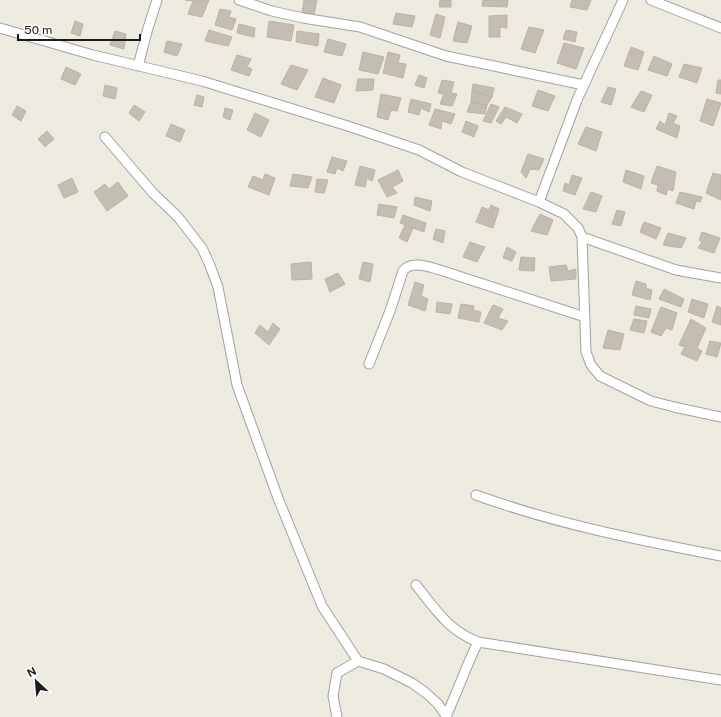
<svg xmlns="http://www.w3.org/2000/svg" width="721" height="717" font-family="'Public Sans',sans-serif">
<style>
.building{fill:#c4bdb3;stroke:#beb2a2}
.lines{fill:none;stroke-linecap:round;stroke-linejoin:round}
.lane-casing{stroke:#a2a2a2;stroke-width:11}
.lane{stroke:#fff;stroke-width:9}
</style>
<rect width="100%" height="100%" fill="#edeadf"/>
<path class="building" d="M185 0H209L202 17 188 14 193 1Z
M304 0H317L314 14 302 13Z
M440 0H451V7H439Z
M483 0H508L507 7 482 6Z
M572 0H591L587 10 570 7Z
M220 9 231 11 229 17 236 19 232 30 215 25Z
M396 13 415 16 412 27 393 24Z
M436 14 445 17 440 38 430 35Z
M507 15V28L500 27V37H489V16Z
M75 21 83 24 80 36 71 33Z
M269 21 294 25 291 41 267 37Z
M458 22 472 26 467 43 453 41Z
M239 24 255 28 254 37 237 33Z
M529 27 544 30 535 53 521 49Z
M209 30 232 37 228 46 205 41Z
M566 30 577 32 575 42 563 39Z
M115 31 126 34 124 49 110 45Z
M297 31 319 34 318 46 296 42Z
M328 39 346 44 342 56 324 52Z
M167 41 182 44 177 56 164 52Z
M564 43 584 48 576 69 557 63Z
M631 47 644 52 638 70 624 66Z
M363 52 384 57 378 74 359 70Z
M388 52 400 55 398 63 406 64 403 78 383 73Z
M237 55 251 59 247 67 252 69 249 76 231 70Z
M654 56 672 64 667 76 648 70Z
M684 64 702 68 697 83 679 77Z
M291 65 308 70 297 90 281 84Z
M66 67 81 74 75 85 61 79Z
M419 75 427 78 424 88 415 85Z
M323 78 341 85 334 103 315 97Z
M358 79H374L373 90 356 91Z
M442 80 454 82 451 93 457 94 452 106 440 104 444 94 438 93Z
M718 80H721V94L716 93Z
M473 84 494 88 492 97 472 91Z
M105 85 117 88 115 99 103 96Z
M608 87 616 89 611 105 601 102Z
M538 90 555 96 548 111 532 106Z
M472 91 492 97 487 105 471 102Z
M641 91 652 95 644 112 631 107Z
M381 94 401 98 397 111 391 110 388 120 377 117Z
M197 95 204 97 202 107 194 105Z
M411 99 431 104 429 112 421 108 419 115 408 112Z
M707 99 721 103 713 126 700 121Z
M471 102 487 105 485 114 467 112Z
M491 104 499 107 491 123 483 121Z
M134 105 145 112 139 121 129 113Z
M17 106 26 111 21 121 12 115Z
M505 107 522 114 517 123 506 117 501 124 496 121Z
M225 108 233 110 230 120 223 117Z
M435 109 455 114 451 124 442 121 441 129 429 125Z
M255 113 269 120 261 137 247 130Z
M669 113 677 116 673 123 680 126 677 138 656 129 660 121 665 125Z
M466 121 478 126 474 137 462 132Z
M171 124 185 130 180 142 166 136Z
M586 127 602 132 596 151 578 144Z
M47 131 54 139 45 147 38 139Z
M528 154 544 159 539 170 530 169 526 178 521 172Z
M332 157 347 161 343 171 337 168 335 174 327 172Z
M360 166 375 170 372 181 367 178 365 187 355 185Z
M657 166 676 172 673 191 668 189 666 195 657 191 658 185 651 183Z
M398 170 403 181 392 187 397 193 387 197 378 180Z
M626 170 644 176 641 189 623 182Z
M713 173 721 175V200L706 193Z
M265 174 275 178 269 195 248 187 253 176 263 180Z
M293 174 312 177 308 188 290 186Z
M572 175 582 178 575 195 563 191 565 183 569 185Z
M72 178 78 192 64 198 58 185Z
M317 179 328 180 324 193 315 192Z
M118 182 128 196 107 211 94 192 105 184 109 189Z
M591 192 602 196 596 212 583 209Z
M680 192 702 197 700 202 696 201 694 209 676 203Z
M415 197 432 201 430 211 414 205Z
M379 204 397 207 394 218 377 215Z
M491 205 499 209 493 228 476 222 482 207 489 210Z
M617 210 625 212 621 226 612 224Z
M540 214 553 220 547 235 531 231Z
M403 215 426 223 424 232 400 223Z
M644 222 661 228 656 239 640 232Z
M405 225 413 228 407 242 399 238Z
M436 229 445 231 443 243 433 239Z
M702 232 720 238 714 253 698 248 702 242 699 240Z
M668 233 686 238 681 248 663 245Z
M470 242 485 247 477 262 463 257Z
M507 247 516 252 512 261 503 258Z
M521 257 535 258 534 271 519 270Z
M311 262 312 279 292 280 291 264Z
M363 262 373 264 370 282 359 279Z
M566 265 568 271 576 269V279L551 281 549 267Z
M338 273 345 284 330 292 325 279Z
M636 281 646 284V288L652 290 650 300 632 295Z
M415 282 424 285 421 296 428 299 425 311 408 305Z
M664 289 684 299 681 307 659 299Z
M692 299 708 304 704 318 688 312Z
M437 302 452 304 450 314 436 312Z
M461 304 474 306 473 310 481 312 479 322 458 318Z
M493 305 503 309 498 318 508 321 502 330 484 323Z
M636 306 651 309 649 318 634 315Z
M717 306 721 308V325L712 322Z
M661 307 677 313 672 330 666 328 661 336 651 332Z
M634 319 647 321 644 333 630 330Z
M691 319 706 328 697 348 702 351 697 361 681 354 685 347 679 345Z
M273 323 280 329 269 345 255 333 260 325 268 332Z
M608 330 624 334 620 350 603 348Z
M710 341 721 343 717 357 706 354Z"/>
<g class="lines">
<g class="lane-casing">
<path id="lane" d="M239 0 272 11 303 18 360 27 446 56 584 85
M651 0 721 28
M0 28 93 55 202 81 351 127 419 150 462 172 539 202 564 214 578 228 582 237 676 270 721 278
M138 66 148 28 157 0
M105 137 153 193 178 217 202 248 209 263 218 287 237 385 278 498 322 606 358 661 384 669 412 683 426 693 438 704 447 717
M539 202 577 100 623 0
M582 237 586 352 591 365 600 376 651 401 674 407 721 417
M369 364 390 311 403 271C411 260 429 267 440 270L585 317
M476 495C556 524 638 540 721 556
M416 585C436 610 448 630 478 642L721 680
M446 716C458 691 466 666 478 642
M337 717 333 696 337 673 358 661"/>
</g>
<use href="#lane" class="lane"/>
</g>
<g transform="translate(36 681) rotate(334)" stroke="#ffffff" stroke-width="3" paint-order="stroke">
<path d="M0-3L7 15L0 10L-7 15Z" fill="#1b1b1b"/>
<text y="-6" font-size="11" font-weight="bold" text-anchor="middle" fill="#1b1b1b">N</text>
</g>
<path d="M18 34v6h122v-6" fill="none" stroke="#1b1b1b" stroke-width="2"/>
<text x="24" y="34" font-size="12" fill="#1b1b1b" stroke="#ffffff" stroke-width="3" paint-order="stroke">50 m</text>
</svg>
